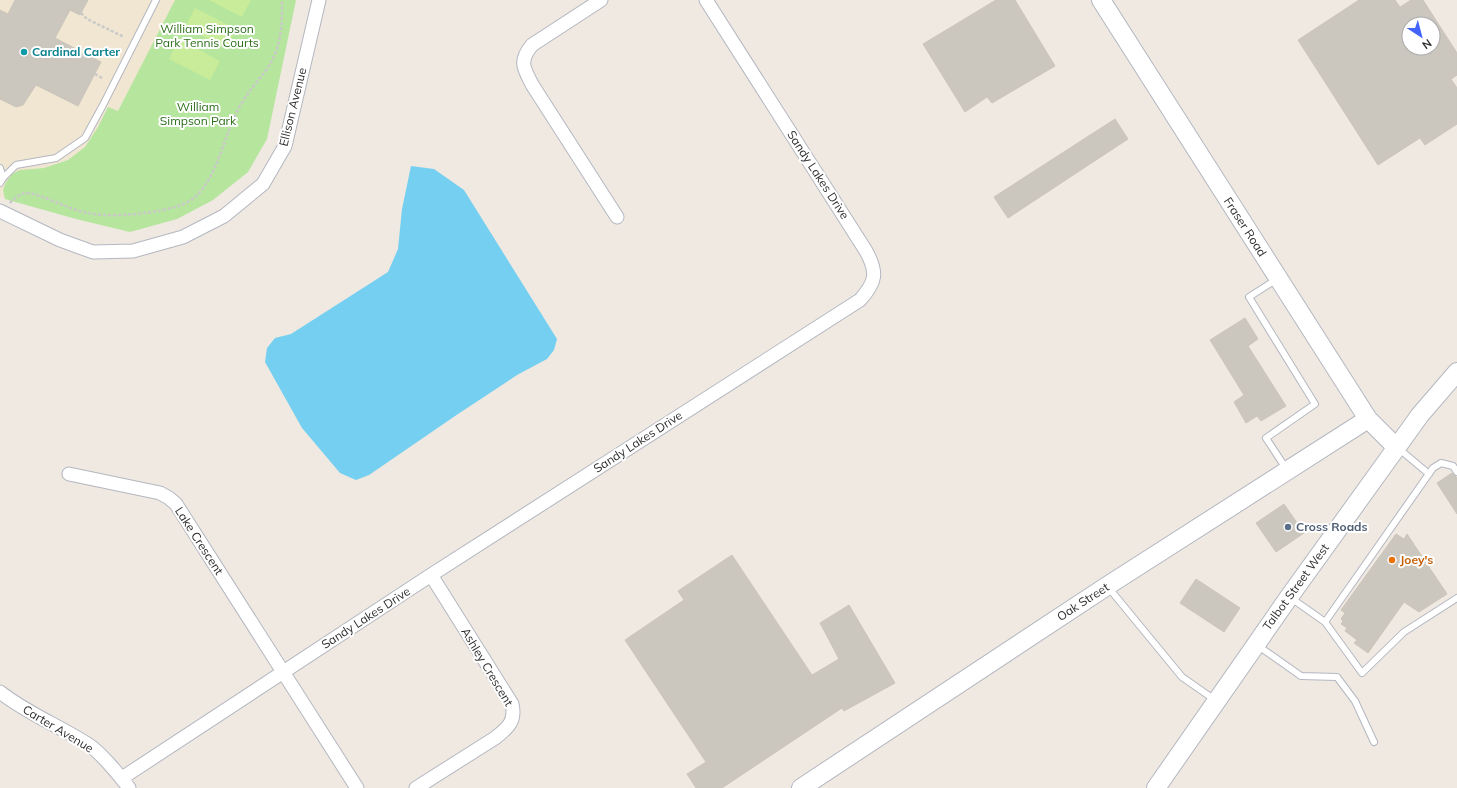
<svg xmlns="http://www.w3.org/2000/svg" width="1457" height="788" font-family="Mulish,sans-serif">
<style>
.education{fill:#f0e6d1}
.green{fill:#b6e59e}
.pitch{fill:#c9ec9a}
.water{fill:#75cff0}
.building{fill:#cbc7bf;stroke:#cbc5ba;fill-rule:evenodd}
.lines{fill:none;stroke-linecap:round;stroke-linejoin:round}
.lane-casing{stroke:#b4b7c1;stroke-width:8}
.street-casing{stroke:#b4b7c1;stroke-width:15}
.secondary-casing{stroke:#b4b7c1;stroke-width:20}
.path{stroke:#c9c9c9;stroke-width:2.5;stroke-dasharray:3 2;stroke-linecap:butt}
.lane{stroke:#fff;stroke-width:6}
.street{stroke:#fff;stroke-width:13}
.secondary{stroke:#fff;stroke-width:18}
.culture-dot{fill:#0f9aa8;stroke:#fff;stroke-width:1.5}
.service-dot{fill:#5c6f8a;stroke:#fff;stroke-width:1.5}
.food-dot{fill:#e8710a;stroke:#fff;stroke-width:1.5}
.labels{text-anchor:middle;stroke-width:4;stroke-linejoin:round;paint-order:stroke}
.park-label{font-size:12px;fill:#2c6e1b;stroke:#fff}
.culture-label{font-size:12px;font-weight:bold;fill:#0d838f;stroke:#fff;text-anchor:start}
.street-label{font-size:12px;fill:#2e2e2e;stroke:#fff}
.service-label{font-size:12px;font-weight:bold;fill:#4e5e75;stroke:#fff;text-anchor:start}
.food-label{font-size:12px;font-weight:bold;fill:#c56008;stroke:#fff;text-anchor:start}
</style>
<rect width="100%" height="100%" fill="#efe9e1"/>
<path class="education" d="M0 0H175L118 112 108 107 98 127 85 147 68 160 53 166 35 169 6 182 3 190 5 199 0 196Z"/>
<path class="green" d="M175 0H296L267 139 248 172 213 200 177 219 130 232 76 219 5 199 3 190 6 182 12 174 20 170 44 168 68 160 85 147 98 127 108 107 118 111Z"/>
<path class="pitch" d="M209 0H251L242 17Z
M195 8 236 29 226 48 185 27Z
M179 39 220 61 210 80 169 59Z"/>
<path class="water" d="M411 166 434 169 464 190 557 339 554 350 547 359 517 375 458 414 369 475 356 480 340 473 302 428 265 362 267 348 275 338 291 334 388 272 398 249 402 209Z"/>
<path class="building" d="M15 0H88L80 15 70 10 55 38 101 62 78 106 36 85 23 105 16 107 0 99V10L8 14Z
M996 0H1015L1055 66 992 103 987 97 965 112 923 44Z
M1359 0H1395L1400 7 1411 0H1423L1457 53V75L1451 79 1457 88V124L1425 145 1420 138 1378 165 1298 40ZM1409 24H1433V48H1409Z
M1115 119 1128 139 1008 218 994 197Z
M1245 318 1258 339 1248 346 1286 406 1261 421 1257 416 1246 423 1234 402 1244 395 1210 340Z
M1452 473 1457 478V514L1437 483Z
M1284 504 1304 533 1276 552 1256 523Z
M1396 534 1404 539 1407 534 1447 594 1419 612 1404 602 1368 653 1354 643 1357 640 1345 631 1347 628 1341 624 1343 621 1341 619 1345 613 1341 610Z
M732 555 812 675 839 659 820 623 849 605 895 683 844 711 842 708 722 788H696L687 774 706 762 625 640 684 600 678 591Z
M1196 579 1240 608 1224 632 1180 603Z"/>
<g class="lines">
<g class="lane-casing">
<path id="lane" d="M0 168 3 178 0 183
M3 178 16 165 56 158 85 138 103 105 156 0
M1277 279 1249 297 1315 404 1266 438 1287 470
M1398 448 1429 474
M1457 472 1453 466 1441 463 1433 468 1325 622 1362 673 1404 632 1457 598
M1108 587 1182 677 1215 700
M1291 598 1325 622
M1257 645 1301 676 1337 677 1355 701 1374 742"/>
</g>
<g class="street-casing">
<path id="street" d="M601 0 532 45C518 62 524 69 533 86L617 217
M0 211 60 240 93 252 133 251 183 237 224 216 263 184 285 146 319 0
M69 474 160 493 169 498 176 504 357 788
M0 692C28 714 60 726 89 745 101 753 121 777 129 788
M122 778 431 575 860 300C876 282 878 273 866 251L706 0
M416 788 495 738C508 728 516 721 512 704L431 575"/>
</g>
<g class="secondary-casing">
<path id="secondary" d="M1101 0 1368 419 1397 448
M801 788 1107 586 1368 419
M1156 788 1289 597 1379 472 1420 415 1457 372"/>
</g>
<path class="path" d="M81 13 87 19 124 37
M95 74 102 78
M10 203C14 198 20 194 25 193 37 192 67 208 80 211 102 218 135 215 158 211 172 208 189 205 199 193 220 170 225 129 243 101 253 84 268 72 275 54 282 37 282 18 282 0"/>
<use href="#lane" class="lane"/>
<use href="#street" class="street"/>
<use href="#secondary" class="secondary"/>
</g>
<circle class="culture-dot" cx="24" cy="52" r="4"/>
<circle class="service-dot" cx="1288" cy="527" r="4"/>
<circle class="food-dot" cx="1392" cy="560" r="4"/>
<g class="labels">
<g class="park-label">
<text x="207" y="33">William Simpson<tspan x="207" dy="14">Park Tennis Courts</tspan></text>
<text x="198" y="111">William<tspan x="198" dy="14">Simpson Park</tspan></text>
</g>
<g class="culture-label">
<text x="32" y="56">Cardinal Carter</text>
</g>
<g class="street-label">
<text transform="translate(293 107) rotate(-76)" y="4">Ellison Avenue</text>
<text transform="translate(818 175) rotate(57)" y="4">Sandy Lakes Drive</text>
<text transform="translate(1245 227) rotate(57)" y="4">Fraser Road</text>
<text transform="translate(638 442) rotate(-33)" y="4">Sandy Lakes Drive</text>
<text transform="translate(199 541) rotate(57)" y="4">Lake Crescent</text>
<text transform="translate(1296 587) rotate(-54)" y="4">Talbot Street West</text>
<text transform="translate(1083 602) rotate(-33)" y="4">Oak Street</text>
<text transform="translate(366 618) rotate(-33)" y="4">Sandy Lakes Drive</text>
<text transform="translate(487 667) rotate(59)" y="4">Ashley Crescent</text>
<text transform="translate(58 729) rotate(31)" y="4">Carter Avenue</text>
</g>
<g class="service-label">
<text x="1296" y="531">Cross Roads</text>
</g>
<g class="food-label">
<text x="1400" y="564">Joey's</text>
</g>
</g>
<g transform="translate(1421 36) rotate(144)"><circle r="19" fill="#ffffff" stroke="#ababab"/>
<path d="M0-3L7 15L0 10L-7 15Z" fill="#4264fb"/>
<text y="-6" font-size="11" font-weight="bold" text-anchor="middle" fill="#2e2e2e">N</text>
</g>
</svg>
